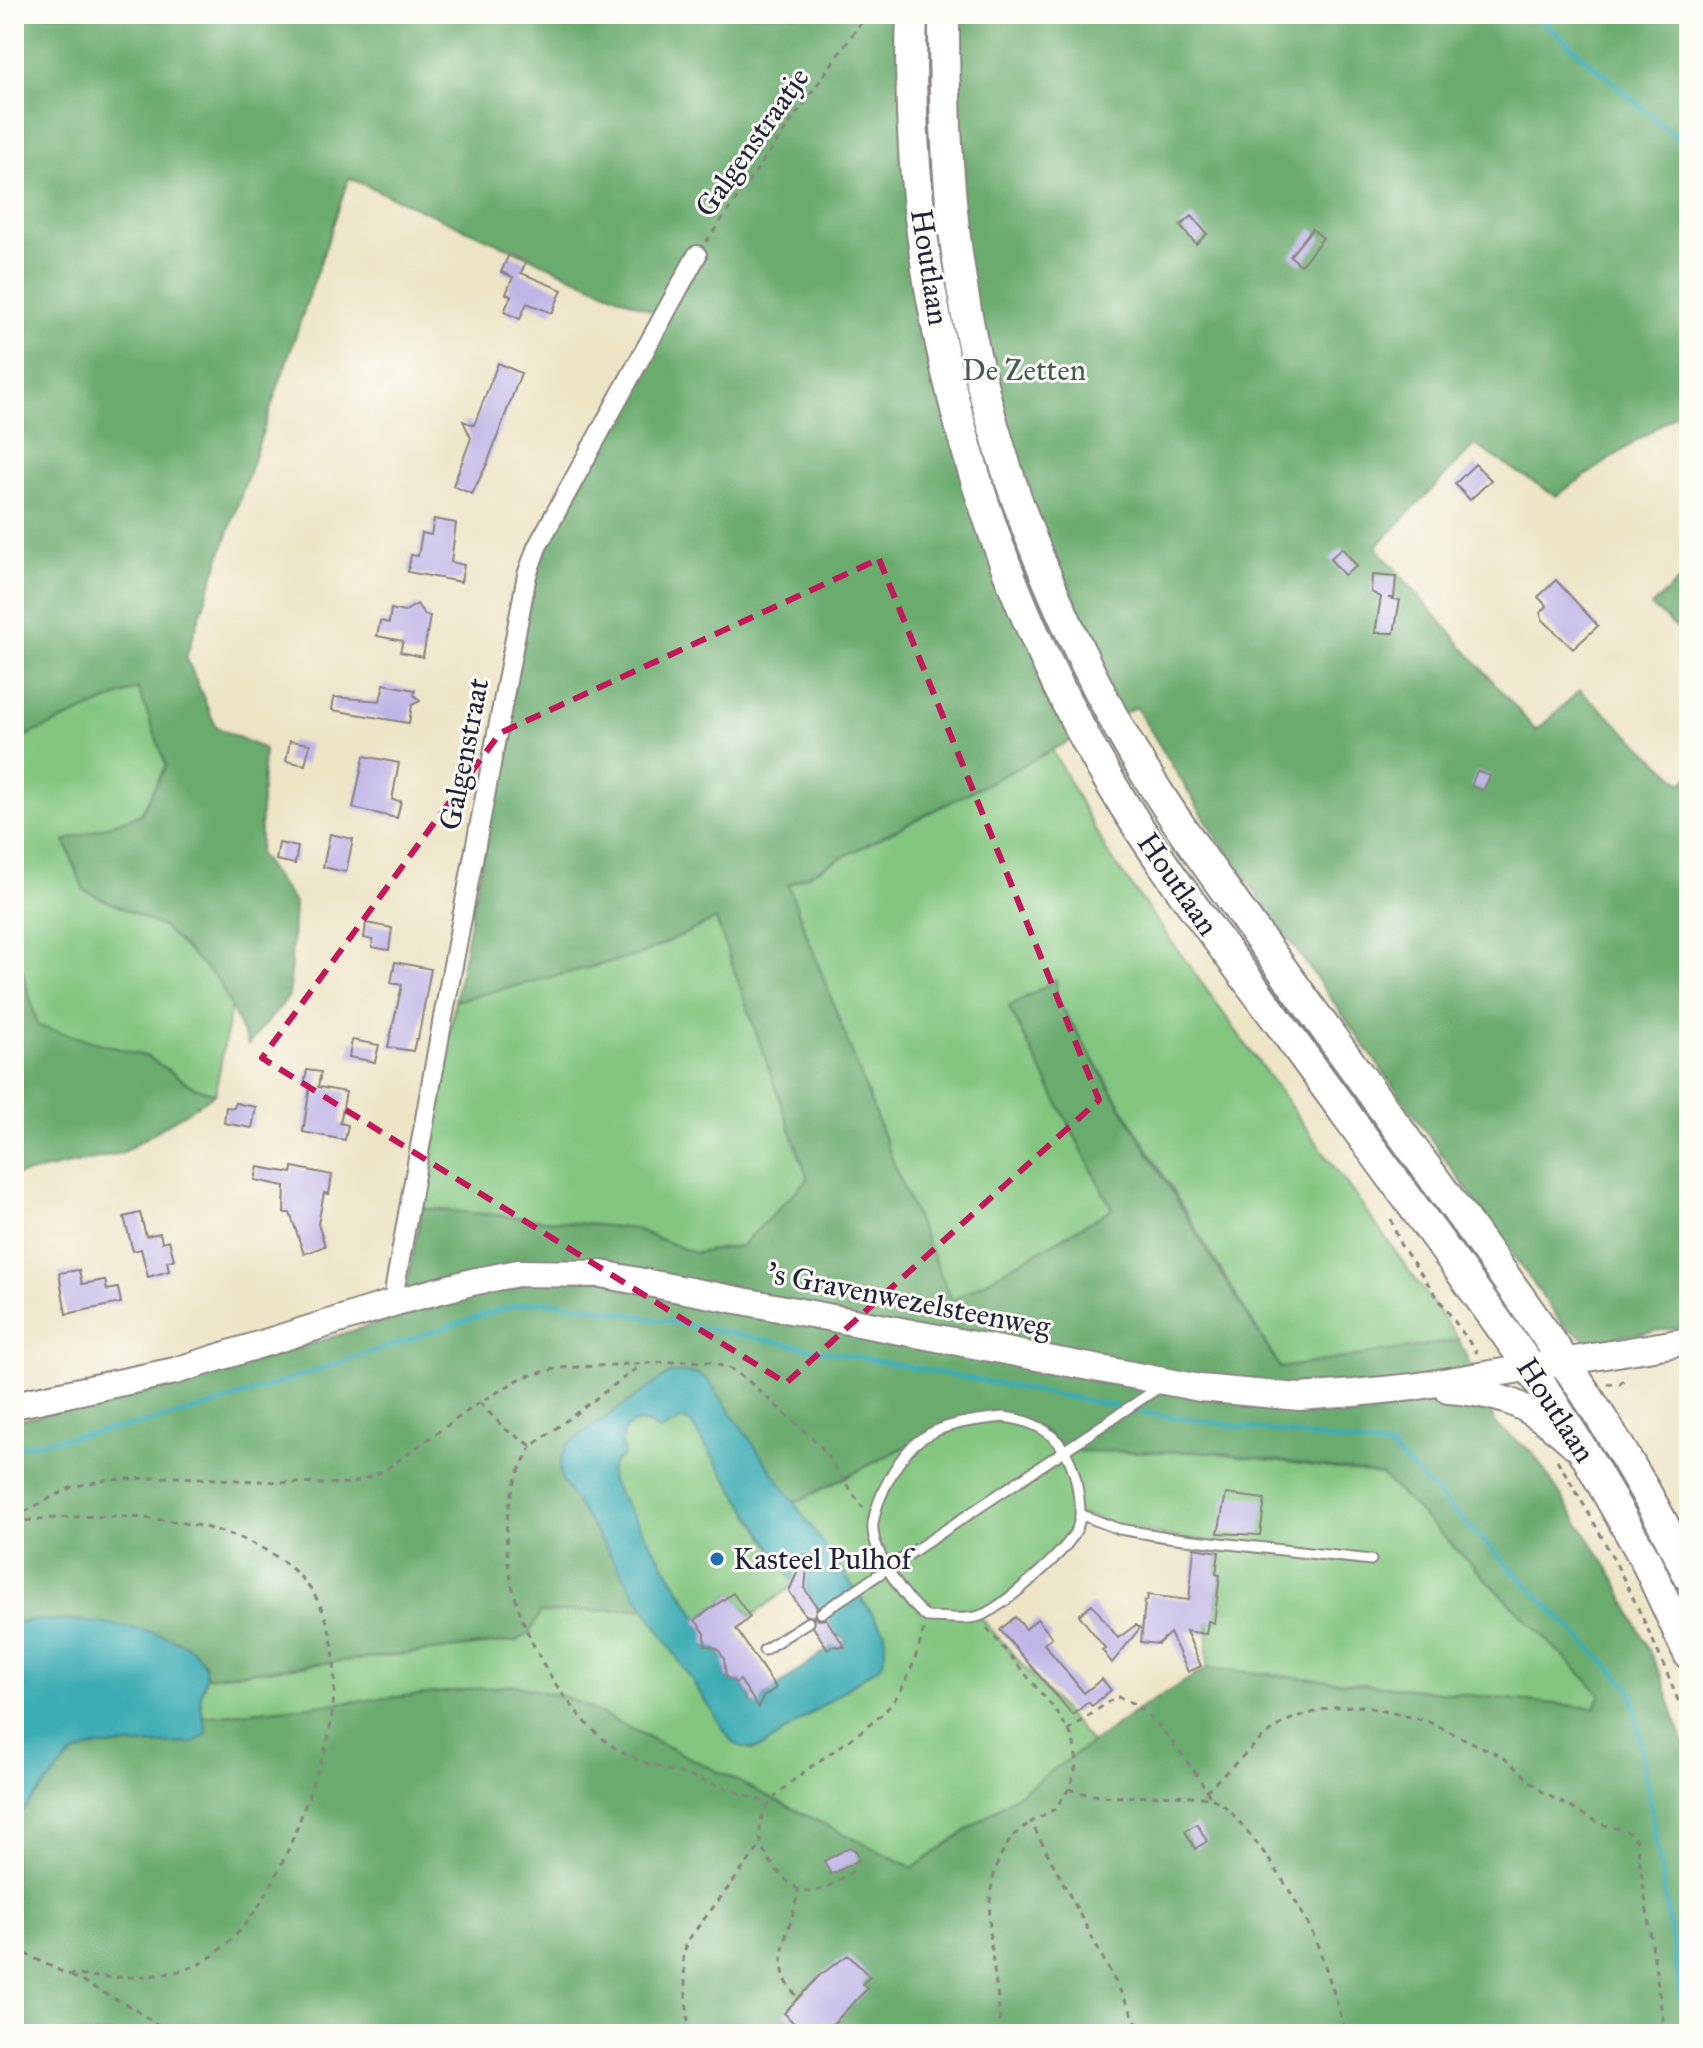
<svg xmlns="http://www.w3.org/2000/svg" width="1703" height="2048" font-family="'IM FELL Great Primer',serif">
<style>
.green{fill:#83c680;stroke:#52745e;stroke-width:2}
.forest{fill:#6aab6e;stroke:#466654;stroke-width:2}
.water{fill:#3aacb3;stroke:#2e6777;stroke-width:2;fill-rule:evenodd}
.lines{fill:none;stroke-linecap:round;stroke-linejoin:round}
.stream{stroke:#3aacb3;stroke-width:5}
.building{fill:#bfb6e6}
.lane-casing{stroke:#888380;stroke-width:13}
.street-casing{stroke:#888380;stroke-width:22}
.secondary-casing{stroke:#888380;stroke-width:30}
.primary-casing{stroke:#888380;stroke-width:34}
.path{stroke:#888380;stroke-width:3;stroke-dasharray:6 6;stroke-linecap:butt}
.lane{stroke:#fff;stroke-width:9}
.street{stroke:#fff;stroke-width:18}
.secondary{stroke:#fff;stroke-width:26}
.primary{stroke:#fff;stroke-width:30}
.marked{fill:none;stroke:#c2185b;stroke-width:6;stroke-dasharray:16 10;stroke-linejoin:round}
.poi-dot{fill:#1f6fb2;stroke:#fdfcf7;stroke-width:3}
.labels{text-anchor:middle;stroke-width:6;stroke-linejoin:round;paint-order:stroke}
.street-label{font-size:30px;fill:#22223b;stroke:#fdfcf7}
.park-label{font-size:30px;fill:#445b53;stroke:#fdfcf7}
.poi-label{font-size:30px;fill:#22223b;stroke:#fdfcf7;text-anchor:start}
</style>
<rect width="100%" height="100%" fill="#fdfcf7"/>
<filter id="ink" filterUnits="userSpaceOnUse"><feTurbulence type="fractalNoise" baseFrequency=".0125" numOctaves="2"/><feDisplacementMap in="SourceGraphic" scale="16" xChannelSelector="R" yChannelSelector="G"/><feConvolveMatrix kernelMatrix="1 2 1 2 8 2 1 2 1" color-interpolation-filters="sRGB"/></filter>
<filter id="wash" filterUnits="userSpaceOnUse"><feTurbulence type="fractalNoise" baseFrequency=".006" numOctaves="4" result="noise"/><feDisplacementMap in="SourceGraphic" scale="32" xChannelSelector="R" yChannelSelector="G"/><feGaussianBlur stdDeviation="1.8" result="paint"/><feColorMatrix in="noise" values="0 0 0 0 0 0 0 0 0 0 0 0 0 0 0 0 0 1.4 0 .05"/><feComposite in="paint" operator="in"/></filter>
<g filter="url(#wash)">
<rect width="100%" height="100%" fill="#ede4c5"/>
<path class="green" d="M139 687 166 765 141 814 66 841 84 890 163 927 219 981 231 1006 215 1094 192 1086 148 1057 37 1026 14 942V741Z
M1052 750 1107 852 1459 1340 1281 1369 1057 999 1056 980 1009 1007 1112 1209 952 1301 904 1190 788 885Z
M716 919 808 1179 741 1246 694 1253 635 1229 422 1208 455 1001 639 955Z
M683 1418 690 1422 795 1584 750 1617 733 1593 698 1618 611 1481C608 1467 613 1463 624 1455 614 1427 637 1412 660 1430Z
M1026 1420 1067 1451 1213 1452 1382 1475 1601 1694 1595 1708 1207 1668 1208 1621 1214 1622 1220 1575 1216 1574 1219 1552 1211 1551V1542L1167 1537 1082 1515C1064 1560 1017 1588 980 1617L1092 1743 913 1868 571 1699 515 1685 203 1717 200 1698 206 1677 516 1641 529 1634 540 1613 645 1608 732 1742 753 1750 764 1746 881 1665 885 1653V1632L794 1503 942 1428 968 1421Z"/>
<path class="forest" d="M14 14H1689V405L1556 496 1475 445 1376 547 1536 731 1580 690 1682 783 1689 777V1326L1589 1341 1563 1325 1219 841 1136 707 788 885 904 1190 952 1301 1112 1209 1009 1007 1056 980 1057 999 1204 1246 1280 1368 1459 1340 1496 1425 1532 1452 1614 1577 1662 1678 1689 1761V2034H14V1820L73 1754 98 1746 193 1743 207 1733 203 1717 515 1685 571 1699 913 1868 1144 1706 1207 1668 1595 1708 1601 1694 1382 1475 1213 1452 1067 1451 1044 1431 1004 1417 942 1428 794 1503 708 1380 696 1373 560 1470 561 1479 645 1608 540 1613 529 1634 516 1641 206 1677 204 1662 80 1620H42L14 1623V1421L179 1385 400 1316 422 1208 635 1229 694 1253 741 1246 808 1179 716 919 639 955 455 1001 534 583 545 550 670 319 349 178 186 657 216 727 264 749 259 854 294 903 289 996 248 1045 219 981 163 927 84 890 65 841 141 814 166 765 138 688 14 741Z
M1689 572V639L1651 606Z
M14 942 38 1026 148 1057 192 1086 215 1094 122 1153 14 1176Z"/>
<path class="water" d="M670 1373H696L708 1380 885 1632V1653L882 1664 764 1746C751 1750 744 1749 732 1742L561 1479 560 1464 566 1445ZM683 1419 690 1422 795 1583 803 1586 837 1637 841 1636 846 1641 842 1647 835 1645 828 1649 762 1698 757 1706 752 1703 751 1697 740 1680 735 1683 726 1677 725 1667 728 1664 716 1648 706 1646V1635L696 1620 698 1618 611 1481C608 1467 613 1463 624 1455 614 1427 637 1412 660 1431Z
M42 1620C77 1620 192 1626 204 1666 208 1677 202 1685 201 1696 199 1707 205 1721 207 1733L193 1743 98 1746 73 1754 14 1820V1623Z"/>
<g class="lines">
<path class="stream" d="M1528 14 1552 29 1689 149
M1139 1412 1391 1448 1629 1687 1633 1697 1687 2034
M14 1447 137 1425 208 1407 473 1318 516 1305 542 1301 586 1306 1116 1406"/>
</g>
<g id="blocks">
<path class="building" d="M1192 216 1207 234 1196 244 1180 226Z
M1312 229 1323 238 1301 265 1290 256Z
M509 254 526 261 521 273 562 290 552 313 527 303 520 319 504 312 511 296 506 294 513 277 501 272Z
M498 363 521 373 487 464 472 494 453 486 471 438 463 421 474 425Z
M1475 464 1491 480 1470 500 1455 484Z
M434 519 456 523 451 562 464 565 461 582 408 572 411 555 418 556 422 533 431 535Z
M1342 548 1357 566 1344 575 1330 559Z
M1372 575 1396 577 1394 598H1388L1400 600 1394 633H1375L1381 597 1371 592Z
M1556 580 1598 626 1573 649 1543 620 1540 613 1547 606 1538 597Z
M417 604 425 615 430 616 423 657 400 652 403 641 377 636 380 621 389 623 391 609 404 612Z
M384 684 415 690 414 695 420 701 412 705 409 723 332 710 334 697 380 701Z
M290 741 310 744 305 765 286 761Z
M364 756 399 763 392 800 401 801 397 818 353 808Z
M1477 771 1490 776 1483 791 1471 786Z
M330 834 353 839 346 872 323 867Z
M279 843 298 847 295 864 276 860Z
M366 923 392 928 389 950 372 947 373 940 364 938Z
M395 962 431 969 418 1039H416L413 1051 388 1047 402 985 391 983Z
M352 1040 379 1045 375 1062 349 1057Z
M307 1070 321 1072 318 1087 346 1092 340 1123 348 1125 345 1140 303 1132 310 1086 304 1085Z
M235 1103 256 1107 252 1128 224 1123 226 1107 234 1108Z
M258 1167 292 1173 293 1167 332 1175 329 1194 324 1193 318 1224 325 1246 304 1254 290 1213H284L285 1186 255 1180Z
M140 1213 146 1236 160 1233 162 1242 169 1240 174 1260 167 1261 169 1271 148 1277 141 1249 133 1251 124 1217Z
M79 1270 82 1284 105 1280 107 1290 118 1288 121 1303 66 1314 59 1273Z
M1226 1494 1265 1499 1260 1535 1218 1533Z
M1194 1548 1219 1552 1216 1574 1220 1575 1214 1623 1208 1621 1206 1634 1186 1631 1201 1666 1188 1672 1170 1633 1158 1644 1141 1642 1145 1601H1147L1148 1595 1189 1600Z
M805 1555 808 1556 805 1589 817 1607 814 1616 818 1620 826 1619 845 1647 832 1646 828 1649 813 1627 814 1617 805 1615 789 1591Z
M733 1593 750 1617 736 1629 776 1688 763 1697 759 1708 740 1680 736 1683 726 1677 724 1659 718 1649 705 1645V1633L695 1620Z
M1092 1604 1118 1638 1136 1625 1140 1628 1112 1663 1102 1650 1105 1648 1079 1615Z
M1015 1617 1026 1629 1037 1619 1052 1637 1044 1644 1084 1693 1102 1679 1111 1690 1092 1706 1088 1702 1073 1715 1000 1630Z
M1197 1824 1207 1841 1195 1849 1185 1831Z
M850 1847 856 1851 859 1860 831 1875 824 1861Z
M848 1955 870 1977 862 1984 867 1989 823 2034H804L784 2013 820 1975Z"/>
</g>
</g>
<g filter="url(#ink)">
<use href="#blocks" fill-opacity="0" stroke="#888380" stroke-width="2"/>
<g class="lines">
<g class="lane-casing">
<path id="lane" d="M1004 1417C1050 1423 1072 1447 1078 1492 1080 1507 1083 1520 1074 1534 1062 1555 1005 1605 982 1615 968 1621 943 1617 927 1617 906 1602 870 1550 873 1523 877 1497 899 1454 921 1439 944 1423 976 1420 1004 1417Z
M1082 1515 1119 1529 1167 1537 1371 1560
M821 1613 1161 1386
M764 1650 808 1622"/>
</g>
<g class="street-casing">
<path id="street" d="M396 1302 395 1287 443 1018 527 575 537 547 697 255"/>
</g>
<g class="secondary-casing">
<path id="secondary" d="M1448 1390C1506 1394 1531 1406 1574 1445
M14 1405 175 1371 396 1302 472 1282 518 1273 601 1274 1200 1388 1299 1397 1354 1393 1413 1387 1689 1341"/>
</g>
<g class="primary-casing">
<path id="primary" d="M912 14C902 280 975 553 1110 782 1158 863 1217 938 1272 1013 1358 1131 1444 1247 1529 1366L1587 1457 1645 1559 1689 1654
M944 14C944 94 946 174 957 253 977 408 1032 560 1103 698 1146 783 1203 859 1258 936 1319 1020 1380 1104 1441 1188 1532 1314 1622 1434 1689 1576"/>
</g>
<path class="path" d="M706 242 867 14
M1391 1219 1400 1244 1477 1353
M1607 1384H1620L1627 1375
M480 1403 505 1429 532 1446 641 1365
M532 1446C484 1522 510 1616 557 1686 573 1709 592 1732 615 1748 639 1763 668 1769 695 1778 720 1786 745 1795 770 1804
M1557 1460C1610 1545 1654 1635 1689 1729
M14 1517 72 1487 105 1480 174 1477 321 1484 353 1483 382 1472 476 1405 523 1377 559 1368 688 1361 709 1362 731 1369 746 1379 819 1444 863 1508
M14 1522C107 1510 282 1508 324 1614 338 1649 336 1691 330 1728 327 1751 315 1774 308 1797 288 1855 261 1923 208 1959 176 1981 103 1979 66 1974
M987 1628 1057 1712 1073 1738 1077 1763 1069 1789 1055 1809 1031 1822 1143 2034
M1068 1731 1115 1697C1145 1697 1196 1771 1210 1797
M1069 1789C1114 1805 1162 1790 1208 1798 1223 1800 1232 1814 1241 1824 1269 1856 1292 1892 1311 1930 1326 1963 1335 2000 1347 2034
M1206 1791 1262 1738 1286 1721 1331 1707 1362 1706 1427 1721 1503 1757 1544 1793 1601 1824 1632 1833 1637 1842 1665 2034
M853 1871C839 1880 815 1899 798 1889 785 1881 772 1866 765 1853 759 1842 758 1824 764 1812 782 1778 855 1742 886 1710 906 1689 917 1656 924 1628
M14 1948 64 1973
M71 1976 129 2006 172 2034
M796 1995C765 1962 795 1926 798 1889
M689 2034 683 1956 688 1940 762 1844
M999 2034 1000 2017C994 1955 968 1861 1031 1822"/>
<use href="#lane" class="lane"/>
<use href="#street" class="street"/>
<use href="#secondary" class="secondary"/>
<use href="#primary" class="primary"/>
</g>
</g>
<path class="marked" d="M879 559 1099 1100 786 1383 262 1058 500 733Z"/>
<circle class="poi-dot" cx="717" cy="1559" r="8"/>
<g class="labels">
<g class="street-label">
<text transform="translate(752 142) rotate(-55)" y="10">Galgenstraatje</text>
<text transform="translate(930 267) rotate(81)" y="10">Houtlaan</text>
<text transform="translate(464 754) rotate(-79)" y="10">Galgenstraat</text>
<text transform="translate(1178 884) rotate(55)" y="10">Houtlaan</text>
<text transform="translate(909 1300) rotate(11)" y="10">'s Gravenwezelsteenweg</text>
<text transform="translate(1556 1410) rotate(57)" y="10">Houtlaan</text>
</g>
<g class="park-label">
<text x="1024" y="380">De Zetten</text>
</g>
<g class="poi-label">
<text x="733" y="1569">Kasteel Pulhof</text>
</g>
</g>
<rect width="1703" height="2048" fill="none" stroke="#fdfcf7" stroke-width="48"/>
</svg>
